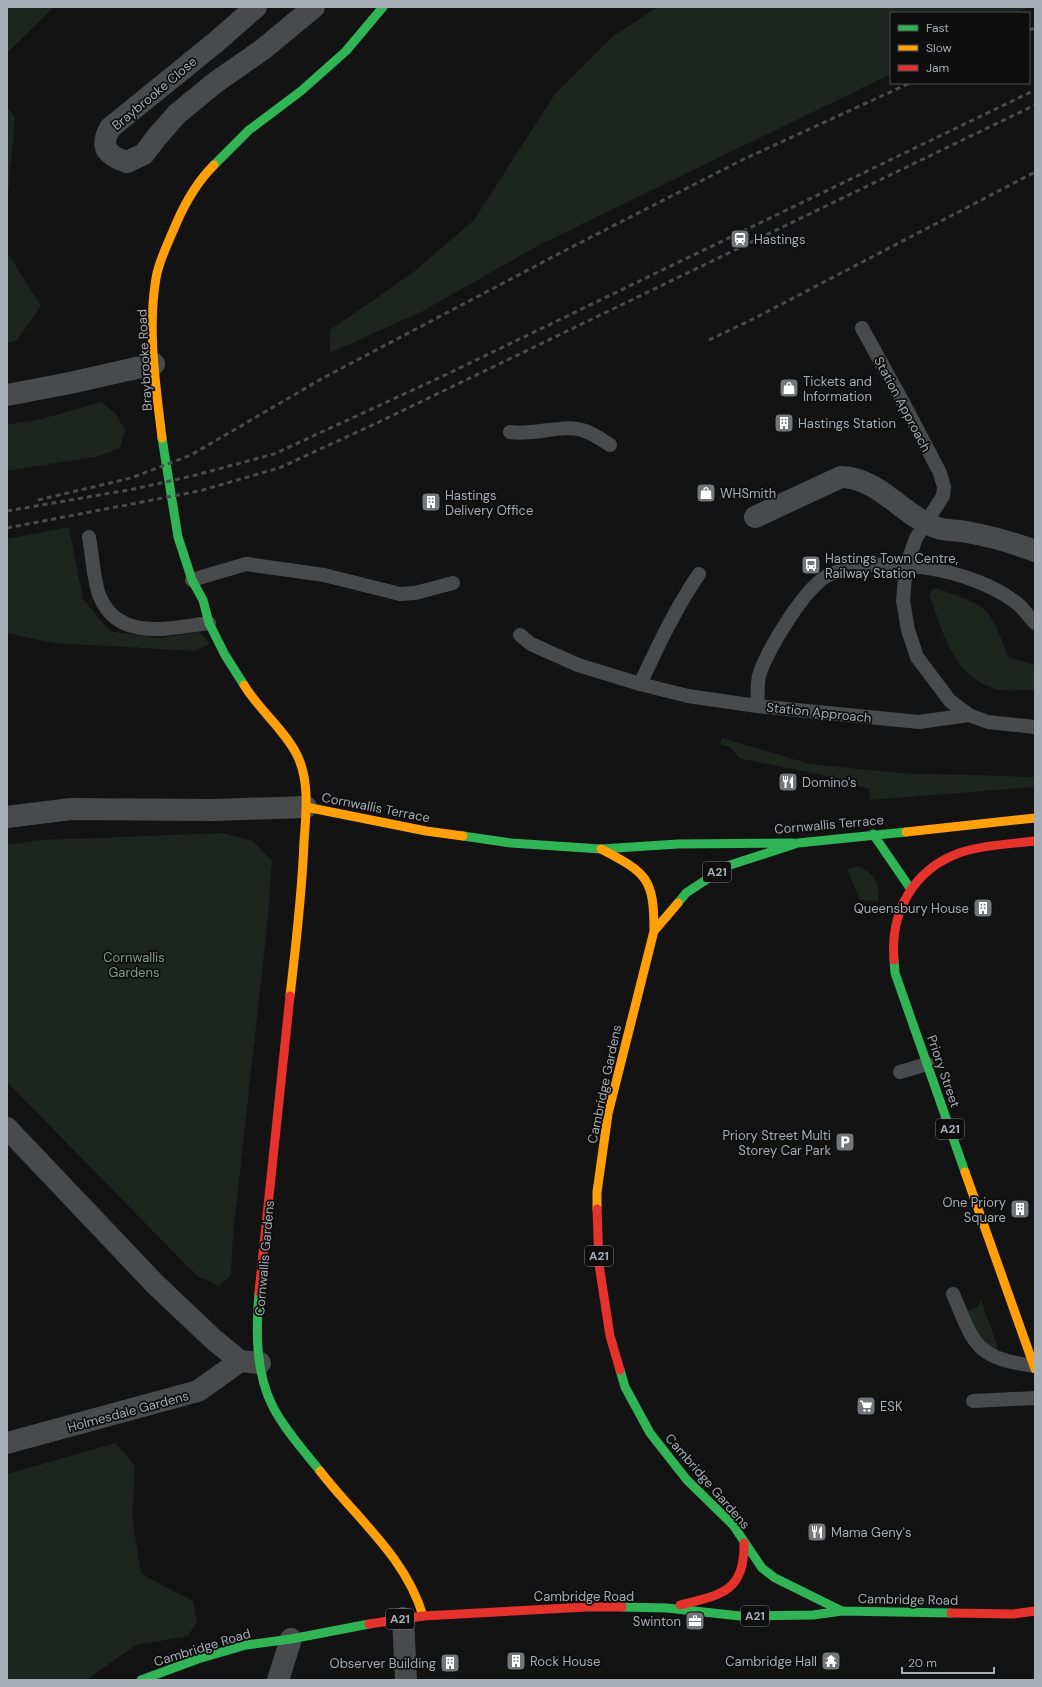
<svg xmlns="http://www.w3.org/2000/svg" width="1042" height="1687" font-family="'DM Sans',sans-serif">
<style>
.green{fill:#1e241e}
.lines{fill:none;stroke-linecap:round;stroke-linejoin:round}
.lane{stroke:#484a4c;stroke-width:14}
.street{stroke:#484a4c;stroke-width:22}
.fast{stroke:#30b455;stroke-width:9}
.slow{stroke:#ff9f0a;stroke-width:9}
.jam{stroke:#e5322d;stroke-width:9}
.rail{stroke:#494b4d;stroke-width:3;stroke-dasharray:5 4;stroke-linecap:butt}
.labels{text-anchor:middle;stroke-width:3.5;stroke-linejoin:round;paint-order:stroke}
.shield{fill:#0e0e0f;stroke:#787d82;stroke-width:1}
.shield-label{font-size:12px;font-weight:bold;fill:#a6adb4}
.street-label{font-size:13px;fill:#a6adb4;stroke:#0e0e0f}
.poi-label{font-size:13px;fill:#a6adb4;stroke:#0e0e0f;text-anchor:start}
.park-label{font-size:13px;fill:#829d7e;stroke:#0e0e0f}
</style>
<rect width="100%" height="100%" fill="#131314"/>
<path class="green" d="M7 7H54L7 53Z
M658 7H1030L1016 13H891V74L539 245 423 311 330 353V330L411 274 474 220 555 94 612 37Z
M7 107 15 117 7 206Z
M7 252 41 306 17 340 7 343Z
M101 402 116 414 125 430 120 448 99 456 7 471V425L38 420Z
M69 527 83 599 110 631 159 638 200 632 210 644 194 651 53 643 7 633V539Z
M934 588C945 591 978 602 985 610 997 623 1001 641 1009 657L1035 665V690C1024 690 1004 692 995 689 953 676 943 633 930 597L931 591Z
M722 738 810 764 899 773 1035 777V787L870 800 869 789 836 778 739 758 730 747 720 744Z
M223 833 253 841 272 861 268 917 233 1235 231 1275 219 1286 197 1276 7 1082V845L41 840Z
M858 866C874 873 881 884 878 901L860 900 847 870Z
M981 1300 997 1345V1349L993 1350 984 1343 963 1308 970 1310 978 1307Z
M116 1443 135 1466 132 1517 141 1574 193 1601 197 1622 188 1636 136 1645 86 1680H7V1474Z"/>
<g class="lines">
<path class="lane" d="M862 328 905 406 940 473 944 487 943 496 916 538 906 566 903 601 908 630 917 657 950 701 969 715 988 722 1035 727
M510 432C534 436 564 423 585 431 594 434 602 440 610 445
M89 537C92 552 94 585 100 597 119 642 171 628 209 623
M192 580 246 564 324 575 400 594 415 593 453 583
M520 635 531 644 578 665 640 684 688 696 757 706 919 722 969 715
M640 684C658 646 675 609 699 574
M757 706C758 696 757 685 759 676 766 651 807 583 831 574 882 553 971 569 1014 601 1022 606 1028 616 1035 623
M900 1072 927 1064
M953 1294C974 1344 975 1358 1034 1366
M973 1401 1035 1398"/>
<path class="street" d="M256 7 216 42 110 128C99 148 108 156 127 162L144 154 156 138 177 114 216 82 262 50 314 7
M7 395 70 383 154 364
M755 517 841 477C876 478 897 508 926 523 943 532 949 529 967 532 989 536 1014 543 1035 551
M7 817 71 809 213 810 306 807
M7 1128 155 1284 213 1339 240 1361 260 1363
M7 1443 198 1391 240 1361
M403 1618 406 1680
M278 1680 291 1639"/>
<path class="fast" d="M214 165 249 130 301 91 346 51 383 7
M162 438 178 537 192 580 203 600 209 623 225 655 244 685
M873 834 910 888
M463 836 511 843 601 849 678 844 793 843
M678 903 686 893 727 866 798 843 906 832
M894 960 895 973 965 1172
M259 1292C256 1330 255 1372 273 1407 285 1430 304 1451 320 1471
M620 1370 625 1387 650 1433 687 1480 733 1525 762 1568 775 1578 842 1611
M622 1607 667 1608 740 1616 813 1615 842 1611 951 1613
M141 1680 198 1659 246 1645 291 1639 369 1624"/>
<path class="slow" d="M162 438C156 386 147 331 156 278 159 260 169 241 176 224 185 203 197 182 214 165
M244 685C259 710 284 729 297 755 310 781 306 814 304 842 302 894 296 945 290 996
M306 807 426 831 463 836
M906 832 1035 818
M601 849C647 873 654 878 654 931
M965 1172 1035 1369
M597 1209V1192L608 1114 654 931 678 903
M320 1471C356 1518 406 1557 423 1616"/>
<path class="jam" d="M894 960C890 912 913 870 959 853 983 845 1010 844 1035 841
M597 1209 599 1264 610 1336 620 1370
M259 1292 290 996
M680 1605C721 1595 745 1592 744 1543
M951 1613 1013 1614 1035 1611
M369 1624 423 1616 587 1607H622"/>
<path class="rail" d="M1029 30 1035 28
M709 340 753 319 1035 172
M38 500 131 478 191 455 323 378 564 251 742 160 910 83
M7 511 134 489 196 475 274 454 441 377 1035 90
M7 528 199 491 279 468 379 422 1035 105"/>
</g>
<defs>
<g id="station-square" transform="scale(1)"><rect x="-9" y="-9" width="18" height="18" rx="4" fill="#73777c" stroke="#0e0e0f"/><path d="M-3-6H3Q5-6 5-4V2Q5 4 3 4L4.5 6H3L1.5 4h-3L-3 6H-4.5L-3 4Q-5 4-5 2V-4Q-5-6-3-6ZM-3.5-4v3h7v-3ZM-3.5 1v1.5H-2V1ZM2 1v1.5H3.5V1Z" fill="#fff"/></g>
<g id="shop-square" transform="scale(1)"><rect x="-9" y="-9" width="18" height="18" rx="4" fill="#73777c" stroke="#0e0e0f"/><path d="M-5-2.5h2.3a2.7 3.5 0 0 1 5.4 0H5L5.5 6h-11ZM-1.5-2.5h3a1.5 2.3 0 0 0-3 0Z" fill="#fff"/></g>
<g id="building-square" transform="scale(1)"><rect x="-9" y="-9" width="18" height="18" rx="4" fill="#73777c" stroke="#0e0e0f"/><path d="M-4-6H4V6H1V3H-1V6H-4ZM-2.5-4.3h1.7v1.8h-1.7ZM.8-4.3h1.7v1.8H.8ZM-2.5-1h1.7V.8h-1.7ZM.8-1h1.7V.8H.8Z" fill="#fff"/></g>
<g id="bus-square" transform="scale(1)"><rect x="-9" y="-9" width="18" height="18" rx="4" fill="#73777c" stroke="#0e0e0f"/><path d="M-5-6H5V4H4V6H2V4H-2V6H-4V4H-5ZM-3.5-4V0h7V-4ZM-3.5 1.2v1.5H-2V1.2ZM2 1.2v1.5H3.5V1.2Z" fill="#fff"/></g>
<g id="restaurant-square" transform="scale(1)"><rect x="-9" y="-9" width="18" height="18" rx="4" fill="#73777c" stroke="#0e0e0f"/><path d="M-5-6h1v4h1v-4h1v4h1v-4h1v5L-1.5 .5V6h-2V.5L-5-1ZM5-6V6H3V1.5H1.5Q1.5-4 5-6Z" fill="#fff"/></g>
<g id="parking-square" transform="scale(1)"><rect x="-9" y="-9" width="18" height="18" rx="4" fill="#73777c" stroke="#0e0e0f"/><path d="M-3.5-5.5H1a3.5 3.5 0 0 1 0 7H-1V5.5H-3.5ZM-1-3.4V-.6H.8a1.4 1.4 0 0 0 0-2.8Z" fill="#fff"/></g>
<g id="supermarket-square" transform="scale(1)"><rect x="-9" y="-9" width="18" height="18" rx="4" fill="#73777c" stroke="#0e0e0f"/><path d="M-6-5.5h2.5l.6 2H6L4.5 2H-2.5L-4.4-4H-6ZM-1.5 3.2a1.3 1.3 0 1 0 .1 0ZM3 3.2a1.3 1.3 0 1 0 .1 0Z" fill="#fff"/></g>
<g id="office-square" transform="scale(1)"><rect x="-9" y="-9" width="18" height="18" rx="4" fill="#73777c" stroke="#0e0e0f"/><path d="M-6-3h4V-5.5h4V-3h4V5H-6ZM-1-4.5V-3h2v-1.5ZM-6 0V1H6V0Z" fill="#fff"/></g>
<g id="temple-square" transform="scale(1)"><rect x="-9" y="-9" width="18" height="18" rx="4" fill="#73777c" stroke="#0e0e0f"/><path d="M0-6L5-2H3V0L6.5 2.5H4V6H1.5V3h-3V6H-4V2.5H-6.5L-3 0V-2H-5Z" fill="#fff"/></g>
</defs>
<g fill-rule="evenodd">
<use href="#station-square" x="740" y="239"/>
<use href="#shop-square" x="789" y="388"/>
<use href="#building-square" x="784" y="423"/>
<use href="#shop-square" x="706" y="493"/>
<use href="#building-square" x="431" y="502"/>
<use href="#bus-square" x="811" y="565"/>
<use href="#restaurant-square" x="788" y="782"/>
<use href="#building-square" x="983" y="908"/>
<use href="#parking-square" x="845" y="1142"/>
<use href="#building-square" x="1020" y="1209"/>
<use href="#supermarket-square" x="866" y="1406"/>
<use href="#restaurant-square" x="817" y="1532"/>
<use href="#office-square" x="695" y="1621"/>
<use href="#building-square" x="516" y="1661"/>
<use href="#temple-square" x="831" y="1661"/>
<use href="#building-square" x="450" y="1663"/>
</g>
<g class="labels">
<g class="shield">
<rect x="703" y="862" width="28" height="20" rx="3"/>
<rect x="936" y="1119" width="28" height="20" rx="3"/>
<rect x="585" y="1246" width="28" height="20" rx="3"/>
<rect x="741" y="1606" width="28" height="20" rx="3"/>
<rect x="386" y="1609" width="28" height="20" rx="3"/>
</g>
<g class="shield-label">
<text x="717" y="876">A21</text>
<text x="950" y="1133">A21</text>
<text x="599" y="1260">A21</text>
<text x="755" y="1620">A21</text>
<text x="400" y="1623">A21</text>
</g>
<g class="street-label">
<text transform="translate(154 93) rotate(-40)" y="5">Braybrooke Close</text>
<text transform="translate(144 360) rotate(-93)" y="5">Braybrooke Road</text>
<text transform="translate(903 404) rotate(62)" y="5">Station Approach</text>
<text transform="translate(819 712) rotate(6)" y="5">Station Approach</text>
<text transform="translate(376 807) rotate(11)" y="5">Cornwallis Terrace</text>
<text transform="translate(829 824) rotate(-5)" y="5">Cornwallis Terrace</text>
<text transform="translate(944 1071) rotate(71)" y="5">Priory Street</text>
<text transform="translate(604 1084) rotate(-78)" y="5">Cambridge Gardens</text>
<text transform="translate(264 1258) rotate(-85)" y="5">Cornwallis Gardens</text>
<text transform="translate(128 1411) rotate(-15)" y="5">Holmesdale Gardens</text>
<text transform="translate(708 1481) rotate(49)" y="5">Cambridge Gardens</text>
<text x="584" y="1601">Cambridge Road</text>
<text transform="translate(908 1599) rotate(1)" y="5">Cambridge Road</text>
<text transform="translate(202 1647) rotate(-17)" y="5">Cambridge Road</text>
</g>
<g class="poi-label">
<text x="754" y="244">Hastings</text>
<text x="803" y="386">Tickets and<tspan x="803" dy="15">Information</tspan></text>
<text x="798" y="428">Hastings Station</text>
<text x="720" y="498">WHSmith</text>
<text x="445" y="500">Hastings<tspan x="445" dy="15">Delivery Office</tspan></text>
<text x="825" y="563">Hastings Town Centre,<tspan x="825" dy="15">Railway Station</tspan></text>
<text x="802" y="787">Domino's</text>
<text x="969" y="913" text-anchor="end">Queensbury House</text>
<text x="831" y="1140" text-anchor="end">Priory Street Multi<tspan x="831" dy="15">Storey Car Park</tspan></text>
<text x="1006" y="1207" text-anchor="end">One Priory<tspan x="1006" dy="15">Square</tspan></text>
<text x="880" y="1411">ESK</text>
<text x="831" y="1537">Mama Geny's</text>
<text x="681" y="1626" text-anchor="end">Swinton</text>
<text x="530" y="1666">Rock House</text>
<text x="817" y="1666" text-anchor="end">Cambridge Hall</text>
<text x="436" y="1668" text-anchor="end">Observer Building</text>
</g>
<g class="park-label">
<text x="134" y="962">Cornwallis<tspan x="134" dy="15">Gardens</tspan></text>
</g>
</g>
<rect width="1042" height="1687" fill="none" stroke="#a6adb4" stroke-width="16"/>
<rect x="890" y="12" width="140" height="72" fill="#0e0e0f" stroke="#4b4e51"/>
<rect x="898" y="25" width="20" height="6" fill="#30b455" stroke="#4b4e51"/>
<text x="926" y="32" font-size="12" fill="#a6adb4">Fast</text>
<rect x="898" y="45" width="20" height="6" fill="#ff9f0a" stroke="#4b4e51"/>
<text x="926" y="52" font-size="12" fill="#a6adb4">Slow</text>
<rect x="898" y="65" width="20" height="6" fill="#e5322d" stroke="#4b4e51"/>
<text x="926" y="72" font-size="12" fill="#a6adb4">Jam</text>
<path d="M902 1667v6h92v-6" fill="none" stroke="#a6adb4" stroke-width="2"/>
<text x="908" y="1667" font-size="12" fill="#a6adb4" stroke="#0e0e0f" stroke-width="3" paint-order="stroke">20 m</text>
</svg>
